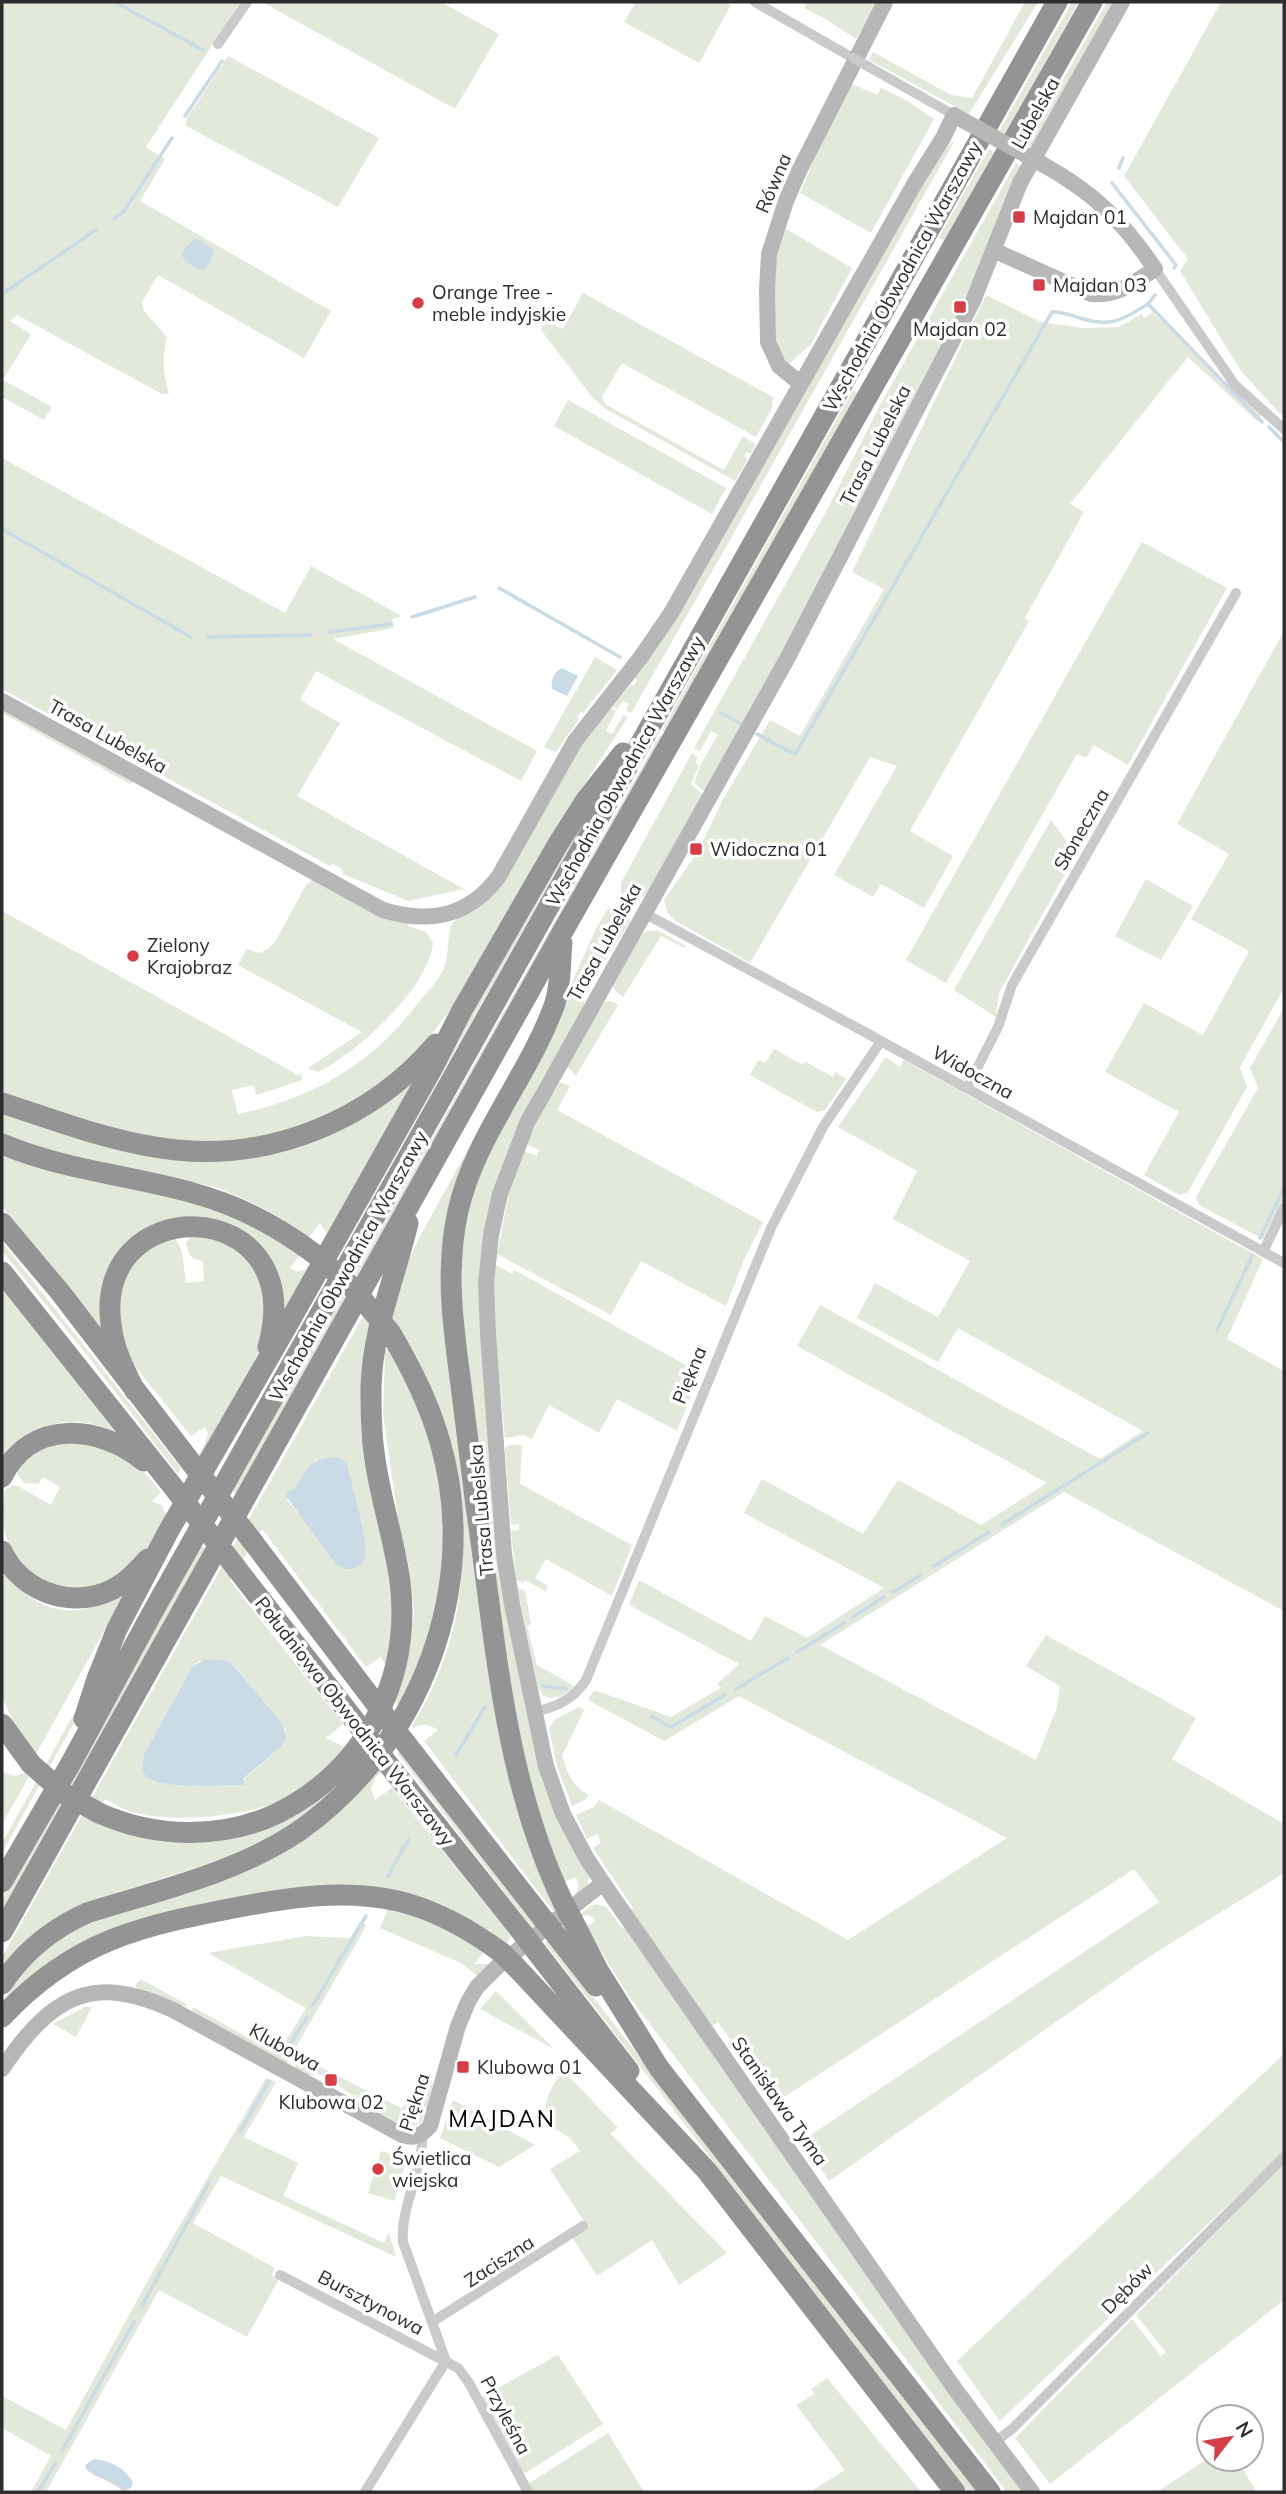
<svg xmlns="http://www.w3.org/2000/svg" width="1286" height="2494" font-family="Mulish,sans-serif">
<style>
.green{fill:#e2e9db;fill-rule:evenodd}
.water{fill:#c9dbe7}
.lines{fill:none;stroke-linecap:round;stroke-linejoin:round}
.stream{stroke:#c9dbe7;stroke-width:3.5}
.street{stroke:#cacaca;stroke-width:10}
.secondary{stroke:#b7b7b7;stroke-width:16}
.highway{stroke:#949494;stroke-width:21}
.street-bridge{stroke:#cacaca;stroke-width:10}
.secondary-bridge{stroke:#b7b7b7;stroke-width:16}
.highway-bridge{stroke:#949494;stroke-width:21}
.poi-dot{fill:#d43f47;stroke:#fff;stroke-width:2.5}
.labels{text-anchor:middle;stroke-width:7;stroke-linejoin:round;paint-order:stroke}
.street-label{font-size:19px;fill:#2d2d2d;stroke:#fff}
.poi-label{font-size:19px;fill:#2d2d2d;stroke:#fff;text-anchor:start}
.quarter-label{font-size:23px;letter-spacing:2px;fill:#000;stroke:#fff}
</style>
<rect width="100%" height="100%" fill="#fff"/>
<path class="green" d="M2 2H240L146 147 165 159 140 201 331 311 304 358 158 275 142 302 144 311 167 337C162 358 163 373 169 394H162L17 315 10 321 31 334 3 380 52 407 44 420 2 397Z
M262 2H441L499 34 455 109Z
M636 2H725L731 5 699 63 624 22Z
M808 2H878L856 39 824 18 804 8Z
M1025 2H1038L969 114 869 60 873 52 951 95 972 98Z
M1072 2H1079L1005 134 999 131Z
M1107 2H1116L1033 149 1026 145Z
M1221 2H1284V410L1281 415 1241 371 1180 271 1188 259 1124 176Z
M228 56 379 138 338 207 186 126 187 118Z
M852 84 877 95 881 88 906 100 934 119 871 233 800 193 825 133Z
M960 131 726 547 631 713 626 710 629 704 623 701 617 709 613 706 631 684 633 686 637 681 635 678 645 665 643 663 922 184 942 152 954 141Z
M989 149 994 152 944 241 939 237Z
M1016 163 1022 167 969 291 958 309 960 311 837 553 706 792 694 783 701 764 718 735 711 731 700 751 694 748 827 510 879 407Z
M788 230 852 268 811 344 788 365 775 341 774 266 784 231Z
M583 293 773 397 772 408 756 437 622 363 602 397 605 404 724 470 743 436 756 444 751 454 747 452 744 456 748 459 735 481 606 409 592 397 541 330 545 320 563 329Z
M986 295 1041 322 1083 328 1119 327 1141 314 1145 318 1152 312 1261 415 1257 421 1188 357 1070 504 1084 512 1025 618 1029 621 910 831 953 856 924 908 881 884 873 897 834 875 897 766 870 757 750 963 674 920 667 912 664 900 699 850 722 801 770 720 800 736 884 589 852 572Z
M853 390 858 393 667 733 662 730Z
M568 400 726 488 712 514 554 426Z
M2 458 285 613 311 566 402 616 392 619 394 628 333 639 537 751 521 781 316 671 300 700 340 723 297 796 464 889 408 901 343 874 342 869 333 864 330 866 2 689Z
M1142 542 1227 588 1128 765 1094 745 1086 758 1077 754 946 983 906 960Z
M1284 631V988L1240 1067 1247 1087 1188 1192 1179 1195 1144 1175 1179 1112 1105 1072 1144 1003 1203 1035 1249 951 1191 919 1229 854 1177 824Z
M595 657 617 670 583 713 581 712 577 717 579 719 556 752 544 747Z
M2 706 136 780 130 784 2 713Z
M609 706 616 711 606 731 612 734 623 715 628 717 554 831 455 1004 438 1026 426 1042 389 1078 330 1116 264 1137 199 1143 134 1134 2 1093V911L298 1075 301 1073 302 1080 257 1095 253 1085 232 1090 238 1114C314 1098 372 1064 419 1002 427 992 436 983 442 972 451 957 445 933 454 921 459 914 469 911 477 907L569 763Z
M660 735 664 738 359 1279 355 1275Z
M692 753 698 757 695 762 699 766 691 784 702 794 647 893 641 898 631 897 629 900 621 894V883Z
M599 796 338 1258 334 1254 555 863Z
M1051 820 1076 854 999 993 996 1017 954 990Z
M313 879 408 923V926L426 932 433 943C428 989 358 1052 318 1072L308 1068 362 1032 238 965 247 949 259 953 268 949 275 942 306 885Z
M1146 879 1193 906 1161 960 1115 936Z
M617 905 625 907 630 922 590 984 587 983 585 988 587 989 582 998 585 1000C578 1028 559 1050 544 1075 513 1130 493 1183 482 1246L523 1683 589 1875 587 1889 574 1897 579 1886 576 1877 564 1882 519 1761 462 1350V1219L489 1140 557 1015 596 929 606 911Z
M657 930 686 946 685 948 661 936 623 997 615 991 613 986 641 936 647 931Z
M610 1001 618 1005 576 1076 567 1067 603 1002Z
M547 1006 453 1215 498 1708 560 1906 553 1911 424 1741 438 1730C430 1725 422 1722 414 1728L412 1726C464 1641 473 1553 452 1457 444 1425 436 1395 421 1366 413 1348 401 1332 390 1316L400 1279 419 1238Z
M1284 1008V1199L1263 1239 1199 1205 1196 1197 1258 1088 1250 1068Z
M774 1049 803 1065 806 1062 833 1077 835 1072 846 1079 825 1110 817 1112 750 1075 758 1060 765 1063Z
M886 1057 900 1067 904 1060 1263 1259 1227 1339 1284 1371V1611L1064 1492 820 1645 1036 1760 1057 1707 1060 1686 1026 1666 1046 1635 1196 1718 1172 1759 1284 1824V1873L1150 1956 829 2181 802 2141 1159 1902 1134 1869 775 2103 718 2022 710 2028 630 1911 633 1908 593 1848 601 1843 597 1834 587 1839 576 1815 594 1807 599 1800 848 1940 1007 1838 739 1696 664 1741 588 1700 594 1690 671 1717 721 1688 717 1684 739 1664 629 1605 639 1580 751 1641 765 1616 807 1638 884 1588 744 1513 762 1479 863 1534 898 1480 981 1525 1047 1483 797 1346 820 1305 1100 1459 1143 1431 958 1328 938 1362 857 1318 875 1283 938 1317 970 1261 893 1219 917 1171 838 1127Z
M423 1071 326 1247 321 1243 327 1234 320 1223 309 1237 279 1217 251 1202 215 1187 47 1152 2 1133V1111L238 1158Z
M560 1082 570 1086 557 1110 763 1222 744 1260 726 1306 641 1261 611 1315 497 1254 510 1188 524 1151 537 1156 539 1150 526 1144 546 1104Z
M2 1153 199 1200 302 1252 290 1268 297 1272 307 1269 280 1331 279 1302 219 1224 129 1245 109 1338 2 1207Z
M192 1235 218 1237 253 1263 266 1291 260 1348 254 1364 152 1543C139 1558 121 1578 103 1585 84 1592 67 1591 50 1583 44 1580 36 1578 30 1574 4 1554 0 1520 5 1490L12 1485 18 1486 51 1505 60 1487 43 1477 38 1484 24 1483 17 1474V1467L39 1449 86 1439 139 1466 161 1492 152 1502 162 1505 165 1513H167L205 1443 208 1434 205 1427 191 1436 137 1369 123 1342 118 1287 148 1246 176 1239 182 1252 186 1283 204 1281 203 1261 194 1259 189 1254 186 1243Z
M2 1242 181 1468 178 1474 83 1350 2 1251Z
M496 1265 512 1274 514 1270 700 1373 677 1431 617 1399 599 1433 549 1405 532 1439 524 1435 505 1438 492 1302Z
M2 1287 121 1436C94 1420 64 1416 36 1432 23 1438 12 1452 2 1461Z
M344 1290 349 1294 236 1495 232 1490Z
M365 1313 373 1323 393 1591 391 1650 385 1665 381 1657 366 1667 262 1529 230 1581 343 1724 326 1738 347 1748C333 1766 315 1783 294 1795 255 1816 172 1825 129 1811 121 1808 113 1803 105 1799L92 1819 149 1838 301 1809 340 1784 320 1802 281 1832 231 1857 119 1892 73 1909 2 1972V1957ZM317 1459 334 1562 309 1526 287 1500ZM199 1661 236 1667 286 1731 282 1746 243 1780 245 1785 193 1786 152 1780 144 1754 192 1667Z
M391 1345C402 1369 418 1393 425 1418 446 1484 450 1561 432 1629 424 1655 410 1682 400 1708L393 1699 403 1676 411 1644 414 1612 410 1571 398 1519 383 1414 385 1351Z
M510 1445H522L520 1484 632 1545 612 1596 546 1559 535 1578 548 1586 546 1591 524 1580V1583L516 1580 511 1531 519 1530V1524L511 1525 505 1448Z
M201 1544 206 1550 72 1786 68 1783Z
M2 1567C18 1595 51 1616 84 1609 99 1607 112 1599 125 1593L36 1754 20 1736 2 1697Z
M517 1587 525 1591 531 1624 527 1626 537 1665 573 1685 571 1690 558 1698 557 1696 553 1698 543 1696 538 1687Z
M579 1707 584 1710 562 1756C568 1774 572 1786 589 1795L585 1800 572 1806 557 1766 549 1729 554 1720Z
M75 1712V1721L2 1853V1843Z
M400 1748 537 1925 532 1928 397 1753Z
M378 1770 381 1773 375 1778 371 1789 375 1800 392 1788 511 1936 505 1946 488 1930 442 1904 408 1893 365 1887 326 1885 193 1908 2 2003C20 1973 42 1948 73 1930L331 1818 360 1791Z
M30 1771 31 1773 2 1824V1772L15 1776Z
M59 1798 64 1801 2 1912V1900Z
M390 1904 487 1948 474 1964H489L480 1978 461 1963 380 1928Z
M597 1904 606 1907 623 1929 627 1927 1026 2492H1007L630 1998 586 1927 595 1921 589 1915 578 1916 590 1906Z
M360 1922 367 1925 286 2064 192 2011 193 2007 278 2054 306 2008 208 1953 306 1936 350 1938Z
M549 1940 977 2492H968L545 1943Z
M141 1979 146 1982 188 2005 179 2007 155 1994 136 1988 135 1985Z
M496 1991 554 2049 480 2009Z
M85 2007H92L76 2037 53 2024Z
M1284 2054V2152L1000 2421 957 2361Z
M299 2056 401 2108 419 2094 425 2079 433 2083C430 2094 428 2110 422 2120 409 2143 349 2091 334 2083L335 2080 316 2073 314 2076 297 2071 295 2066Z
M563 2070 618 2128 610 2133 727 2253 679 2285 652 2240 597 2276 572 2237 587 2226 550 2169 580 2151 570 2138 546 2123C542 2103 552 2085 563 2070Z
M266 2078 276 2082 244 2137 298 2163 283 2196 384 2243 389 2232 396 2257 221 2176 193 2223 275 2268 272 2275 279 2279 247 2337 159 2290 46 2492H31L51 2456 2 2428V2396L66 2430 152 2273Z
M453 2100 535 2145 499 2167 440 2138Z
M381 2151 407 2158 394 2201 368 2193Z
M1284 2163V2300L1050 2484 1015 2438 1132 2319 1161 2356 1166 2352 1136 2315Z
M558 2355 603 2424 522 2475 479 2398Z
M827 2378 921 2492H810L845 2470 796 2405 815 2394 811 2389Z
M608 2433 644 2492H532L528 2484Z
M1209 2458 1236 2459 1257 2492H1157Z"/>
<path class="water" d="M194 238 200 240 215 250 206 269C196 270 185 263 181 254Z
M562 668 578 676 567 696 552 689C551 679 553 673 562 668Z
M339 1457 347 1464C351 1483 369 1542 365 1557 364 1563 359 1567 354 1568 345 1571 340 1567 334 1562L286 1496 290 1489 294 1490C308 1468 310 1457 339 1457Z
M206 1659 228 1661 236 1668 283 1725 286 1737 282 1746 243 1779 245 1785C227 1785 157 1790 146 1776 141 1770 143 1761 144 1754L192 1667Z
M94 2459C109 2460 125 2468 133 2482L131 2488 123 2491C108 2478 98 2480 86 2469L85 2465Z"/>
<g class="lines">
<path class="stream" d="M115 2 203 50
M185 116 222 61
M1119 168 1123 158
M1112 183 1176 265 1174 268
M114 219 124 211 172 138
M2 294 96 230
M1155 295 1148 304 1262 422
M1269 427 1284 442
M2 529 191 637
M499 588 620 657
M412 617 475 597
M329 632 391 624
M208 637 311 635
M721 713 741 724
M757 734 792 753H796L1052 312C1062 311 1070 315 1080 318 1111 328 1122 320 1148 304
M1260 1238 1284 1188
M1217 1330 1252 1256
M1001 1525 1148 1433
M934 1566 989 1532
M893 1592 921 1575
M853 1617 884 1597
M797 1652 844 1623
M543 1686 566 1689
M736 1689 788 1658
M651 1716 671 1727 725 1695
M456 1755 485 1707
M388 1876 409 1839
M313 2005 366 1916
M283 2056 307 2017
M240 2132 269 2081
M142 2306 209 2183
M62 2451 134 2322
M38 2492 55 2464"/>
<path class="street" d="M755 2 853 58
M218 44 247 2
M869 67 954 115
M1155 269 1235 385 1284 429
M644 913 861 1030 1284 1263
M967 1088 998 1027 1012 985 1236 593
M1263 1252 1284 1208
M534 1712C556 1707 573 1700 586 1680L771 1228 823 1127 881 1041
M280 2275 458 2368 469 2383 528 2492
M432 2322 583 2226
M994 2443 1013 2428 1284 2157
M365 2492 446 2361 403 2242C400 2205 424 2171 422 2135"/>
<path class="secondary" d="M993 250 1091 294C1118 296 1134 283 1155 269 1123 221 1093 192 1042 164
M801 384 779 366 768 342 767 290 769 254 786 201 800 169 885 2
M2 701 383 910C429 924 469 917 499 876L575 741 641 657 671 613 916 181 943 138 954 115 959 118
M2 2069C49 1999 90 1971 173 2010L402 2135C415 2139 421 2136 430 2126L458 2026 468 2002 477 1987 500 1964 603 1883
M1032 2492 955 2389 603 1883 587 1859 563 1814 546 1766 512 1604 504 1554 488 1334 486 1283 491 1235 500 1194 527 1123 787 659 973 301 1020 183 1122 2"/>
<path class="highway" d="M562 943C560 963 561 987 554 1006 528 1077 475 1136 458 1211 445 1269 453 1327 461 1385 466 1425 471 1466 476 1506 496 1642 503 1776 563 1902
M2 1103C58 1121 116 1144 176 1150 274 1160 372 1119 436 1044
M2 1144C63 1170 129 1175 193 1193 238 1205 279 1227 316 1255
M2 1223 60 1292 193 1465
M2 1272 178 1493
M135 1391C126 1372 115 1352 112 1331 86 1188 312 1191 268 1347
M2 1477C31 1418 100 1425 144 1461
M253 1542 373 1700
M2 1551C22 1595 79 1612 120 1585 131 1578 139 1568 148 1559
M237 1569 359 1726
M84 1719 97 1679 117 1629 168 1532 283 1333 433 1067 461 1012 558 844 586 800 623 753
M2 1724 31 1764
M404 1741 544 1920
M388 1764 524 1935
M99 1813C155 1838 222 1840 278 1813 366 1769 412 1678 400 1581 394 1538 379 1495 374 1452 371 1431 371 1409 371 1388 372 1331 395 1278 408 1223
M2 1882 71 1763 151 1615 1057 2
M573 1921 598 1970 659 2068 990 2492
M2 1932 563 931 1092 2
M556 1935 596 1986
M536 1951 629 2071
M516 1967 707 2171 955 2492
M2 1984C24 1951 51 1929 87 1913 159 1890 235 1874 299 1831 420 1746 482 1586 440 1442 429 1403 411 1367 390 1332
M2 2017C74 1940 140 1926 239 1907 292 1897 344 1889 398 1901 436 1910 471 1930 502 1953"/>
<path class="street-bridge" d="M853 58 869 67"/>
<path class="secondary-bridge" d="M959 118 1042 164"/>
<path class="highway-bridge" d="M316 1255 351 1286 390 1332
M193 1465 253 1542
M178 1493 237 1569
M373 1700 404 1741
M359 1726 388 1764
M31 1764 65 1794 99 1813
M563 1902 573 1921
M544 1920 556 1935
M524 1935 536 1951
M502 1953 516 1967"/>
</g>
<g class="poi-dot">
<rect x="1012" y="210" width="14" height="14" rx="3.5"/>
<rect x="1032" y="278" width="14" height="14" rx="3.5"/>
<circle cx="418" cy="303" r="7"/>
<rect x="953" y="300" width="14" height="14" rx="3.5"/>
<rect x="689" y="842" width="14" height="14" rx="3.5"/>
<circle cx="133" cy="956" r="7"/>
<rect x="456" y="2060" width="14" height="14" rx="3.5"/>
<rect x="324" y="2073" width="14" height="14" rx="3.5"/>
<circle cx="378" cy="2169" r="7"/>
</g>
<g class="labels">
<g class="street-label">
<text transform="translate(1035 113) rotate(-61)" y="7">Lubelska</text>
<text transform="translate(773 183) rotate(-67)" y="7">Równa</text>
<text transform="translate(902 276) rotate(-61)" y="7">Wschodnia Obwodnica Warszawy</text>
<text transform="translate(875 445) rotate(-63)" y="7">Trasa Lubelska</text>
<text transform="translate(108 736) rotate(29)" y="7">Trasa Lubelska</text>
<text transform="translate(625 771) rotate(-61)" y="7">Wschodnia Obwodnica Warszawy</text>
<text transform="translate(1081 829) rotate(-60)" y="7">Słoneczna</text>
<text transform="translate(604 942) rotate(-61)" y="7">Trasa Lubelska</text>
<text transform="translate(973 1072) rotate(29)" y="7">Widoczna</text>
<text transform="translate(348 1266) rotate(-61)" y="7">Wschodnia Obwodnica Warszawy</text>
<text transform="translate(689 1375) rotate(-68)" y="7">Piękna</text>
<text transform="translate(481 1510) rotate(-95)" y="7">Trasa Lubelska</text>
<text transform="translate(355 1721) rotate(52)" y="7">Południowa Obwodnica Warszawy</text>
<text transform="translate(285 2047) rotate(29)" y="7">Klubowa</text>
<text transform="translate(780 2101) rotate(55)" y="7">Stanisława Tyma</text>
<text transform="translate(414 2102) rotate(-72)" y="7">Piękna</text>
<text transform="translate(499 2261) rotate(-33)" y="7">Zaciszna</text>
<text transform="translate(1127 2288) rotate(-45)" y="7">Dębów</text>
<text transform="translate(371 2302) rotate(28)" y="7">Bursztynowa</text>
<text transform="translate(506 2415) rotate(62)" y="7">Przyleśna</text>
</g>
<g class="poi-label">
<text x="1033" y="224">Majdan 01</text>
<text x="1053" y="292">Majdan 03</text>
<text x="432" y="299">Orange Tree -<tspan x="432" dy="22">meble indyjskie</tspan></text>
<text x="960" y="336" text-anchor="middle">Majdan 02</text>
<text x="710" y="856">Widoczna 01</text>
<text x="147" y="952">Zielony<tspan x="147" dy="22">Krajobraz</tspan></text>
<text x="477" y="2074">Klubowa 01</text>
<text x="331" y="2109" text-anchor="middle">Klubowa 02</text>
<text x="392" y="2165">Świetlica<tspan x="392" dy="22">wiejska</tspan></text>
</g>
<g class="quarter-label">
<text x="502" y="2127">MAJDAN</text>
</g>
</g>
<rect width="1286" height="2494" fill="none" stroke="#2d2d2d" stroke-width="7"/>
<g transform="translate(1230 2438) rotate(59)"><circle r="33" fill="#ffffff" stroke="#ababab" stroke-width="2"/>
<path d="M0-5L12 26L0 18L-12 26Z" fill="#d43f47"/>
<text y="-10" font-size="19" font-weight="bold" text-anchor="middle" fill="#2d2d2d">N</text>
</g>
</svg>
